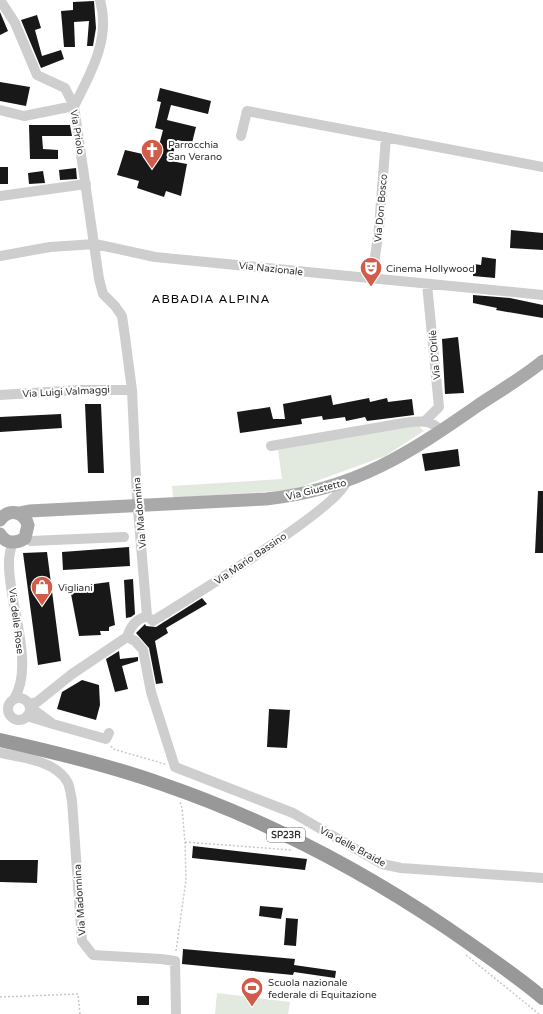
<svg xmlns="http://www.w3.org/2000/svg" width="543" height="1014" font-family="'Varela Round',sans-serif">
<style>
.green{fill:#e2e9de}
.building{fill:#181818}
.lines{fill:none;stroke-linecap:round;stroke-linejoin:round}
.path{stroke:#c8c8c8;stroke-width:1.5;stroke-dasharray:2 2;stroke-linecap:butt}
.minor{stroke:#cecece;stroke-width:10}
.major{stroke:#a9a9a9;stroke-width:13}
.highway{stroke:#989898;stroke-width:14}
.labels{text-anchor:middle;stroke-width:4;stroke-linejoin:round;paint-order:stroke}
.shield{fill:#fff;stroke:#6f6f6f;stroke-width:1}
.shield-label{font-size:9px;font-weight:bold;fill:#313131}
.street-label{font-size:10px;fill:#313131;stroke:#fff}
.poi-label{font-size:10px;fill:#313131;stroke:#fff;text-anchor:start}
.quarter-label{font-size:12px;letter-spacing:1px;fill:#000;stroke:#fff}
</style>
<rect width="100%" height="100%" fill="#fff"/>
<path class="green" d="M417 424 424 431 385 456 292 490 173 498 172 486 282 479 278 450Z
M217 993 290 1002 288 1014H215Z"/>
<path class="building" d="M94 1 96 28 93 46H87L89 21 74 22 75 47H64L61 11 73 10V2Z
M0 12 8 31 0 35Z
M37 15 41 28 35 30 42 56 61 50 64 59 41 68 21 20Z
M0 82 30 87 26 106 0 101Z
M160 88 211 101 208 114 171 105 167 120 196 127 192 143 177 140 171 161 187 164 181 196 166 191 164 197 137 188 139 181 117 175 125 150 156 157 163 130 155 128 161 102 157 101Z
M29 125H70L72 136H42L43 149 58 150V159H30Z
M0 167H8V184H0Z
M76 168 77 179 60 180 59 170Z
M43 171 45 183 29 184 28 173Z
M511 230 543 233V250L510 248Z
M482 257 496 259 495 278 473 276 474 264 481 265Z
M473 295 510 298 543 305V318L496 310 497 308 473 303Z
M458 337 464 393 445 394 442 339Z
M331 395 333 405 369 398 370 402 387 398 388 402 412 399 414 415 367 421 365 417 346 421 345 417 323 420 322 416 301 419 302 424 240 433 237 412 270 407 273 419H285L283 404Z
M85 404H101L104 473H88Z
M61 414 62 428 0 432V417Z
M458 449 460 466 425 471 422 454Z
M538 491H543V553H535Z
M129 547 130 566 63 570 62 552Z
M47 552 61 661 38 665 23 553Z
M133 579 135 614 131 617 126 618 124 580Z
M109 582 115 625 109 627V631H100L101 635 79 636 71 594H73L72 587Z
M202 598 207 604 166 628 168 633 155 641 163 683 156 684 149 648 136 633 145 624 146 626 156 627Z
M119 651 120 659 138 657V661L122 666 128 689 115 692 106 659Z
M82 680 99 685 100 705 96 720 57 709 62 692Z
M269 709 290 710 287 748 267 747Z
M193 846 307 859 305 870 192 858Z
M0 860H38L37 883 0 882Z
M260 906 283 908 281 919 259 916Z
M286 918 298 919 296 946 284 945Z
M183 949 295 959 294 965 336 971 335 978 294 972 293 975 182 964Z
M137 996H149V1005H137Z"/>
<g class="lines">
<path class="path" d="M111 746 113 749 165 764
M185 842 291 850
M176 951 186 880 185 842 182 808 180 802
M466 955 539 1014
M0 997 78 994 80 1014"/>
<path class="minor" d="M0 0 15 23 37 75 65 88 74 106 99 279 103 294 115 306 122 316 125 337 132 390 137 498 147 616C135 620 131 626 127 637
M0 110 24 116 74 106C91 73 111 38 100 0
M241 136 247 111 543 167
M0 196 86 184
M0 256 50 247 95 244 155 257 543 295
M372 279 379 228 386 137
M0 395 79 390H132
M425 421 439 407 427 284
M271 446 404 423C419 421 431 419 441 431
M25 538 31 541 124 537
M12 543C11 549 9 555 9 561 7 600 36 664 14 699
M147 616 153 621C183 602 340 507 346 482
M127 637 135 641 143 650 151 692 175 767 293 813 382 864 401 868 543 878
M8 709a11 11 0 1 1 22 0a11 11 0 1 1-22 0Z
M29 704 37 702 72 674 127 637
M27 716 53 724 30 707
M53 724 106 739 109 733
M0 753C21 757 57 761 68 783 70 788 71 796 72 801L82 941 93 955 161 959 175 961 176 1014"/>
<path class="major" d="M19 513 29 511 266 499C354 490 410 453 480 404 501 390 524 377 543 361
M0 520C9 508 24 511 28 525L25 538C16 544 6 544 0 534"/>
<path class="highway" d="M0 740C54 752 109 765 162 784 264 819 358 868 447 928 480 951 513 973 543 998"/>
</g>
<defs>
<g id="church-pin" transform="scale(1.15)"><path d="M0 17L-7.5 6A9.5 9.5 0 1 1 7.5 6Z" fill="#d15c4a" stroke="#fff"/><path d="M-1.2-6h2.4v3.5h3.3v2.4h-3.3V6h-2.4V-.1h-3.3v-2.4h3.3Z" fill="#fff"/></g>
<g id="theatre-pin" transform="scale(1.15)"><path d="M0 17L-7.5 6A9.5 9.5 0 1 1 7.5 6Z" fill="#d15c4a" stroke="#fff"/><path d="M-5-5.5Q0-4 5-5.5V0Q5 5 0 6Q-5 5-5 0ZM-3.3-2.5H-1v1.5H-3.3ZM1-2.5H3.3v1.5H1ZM-2.8 1Q0 5.5 2.8 1Z" fill="#fff"/></g>
<g id="shop-pin" transform="scale(1.15)"><path d="M0 17L-7.5 6A9.5 9.5 0 1 1 7.5 6Z" fill="#d15c4a" stroke="#fff"/><path d="M-5-2.5h2.3a2.7 3.5 0 0 1 5.4 0H5L5.5 6h-11ZM-1.5-2.5h3a1.5 2.3 0 0 0-3 0Z" fill="#fff"/></g>
<g id="stadium-pin" transform="scale(1.15)"><path d="M0 17L-7.5 6A9.5 9.5 0 1 1 7.5 6Z" fill="#d15c4a" stroke="#fff"/><path d="M0-5a6.5 5 0 1 0 0 10a6.5 5 0 1 0 0-10ZM-3.5-1.8h7v3.6h-7Z" fill="#fff"/></g>
</defs>
<g fill-rule="evenodd">
<use href="#church-pin" x="152" y="150"/>
<use href="#theatre-pin" x="371" y="268"/>
<use href="#shop-pin" x="42" y="587"/>
<use href="#stadium-pin" x="252" y="988"/>
</g>
<g class="labels">
<rect class="shield" x="267" y="828" width="38" height="14" rx="3"/>
<g class="shield-label">
<text x="286" y="838">SP23R</text>
</g>
<g class="street-label">
<text transform="translate(78 132) rotate(81)" y="4">Via Priolo</text>
<text transform="translate(380 208) rotate(-85)" y="4">Via Don Bosco</text>
<text transform="translate(271 268) rotate(6)" y="4">Via Nazionale</text>
<text transform="translate(434 355) rotate(-95)" y="4">Via D'Orliè</text>
<text transform="translate(66 391) rotate(-3)" y="4">Via Luigi Valmaggi</text>
<text transform="translate(316 489) rotate(-14)" y="4">Via Giustetto</text>
<text transform="translate(139 513) rotate(-95)" y="4">Via Madonnina</text>
<text transform="translate(250 558) rotate(-34)" y="4">Via Mario Bassino</text>
<text transform="translate(17 621) rotate(83)" y="4">Via delle Rose</text>
<text transform="translate(353 846) rotate(28)" y="4">Via delle Braide</text>
<text transform="translate(79 900) rotate(-94)" y="4">Via Madonnina</text>
</g>
<g class="poi-label">
<text x="168" y="148">Parrocchia<tspan x="168" dy="12">San Verano</tspan></text>
<text x="386" y="272">Cinema Hollywood</text>
<text x="58" y="591">Vigliani</text>
<text x="268" y="986">Scuola nazionale<tspan x="268" dy="12">federale di Equitazione</tspan></text>
</g>
<g class="quarter-label">
<text x="211" y="303">ABBADIA ALPINA</text>
</g>
</g>
</svg>
